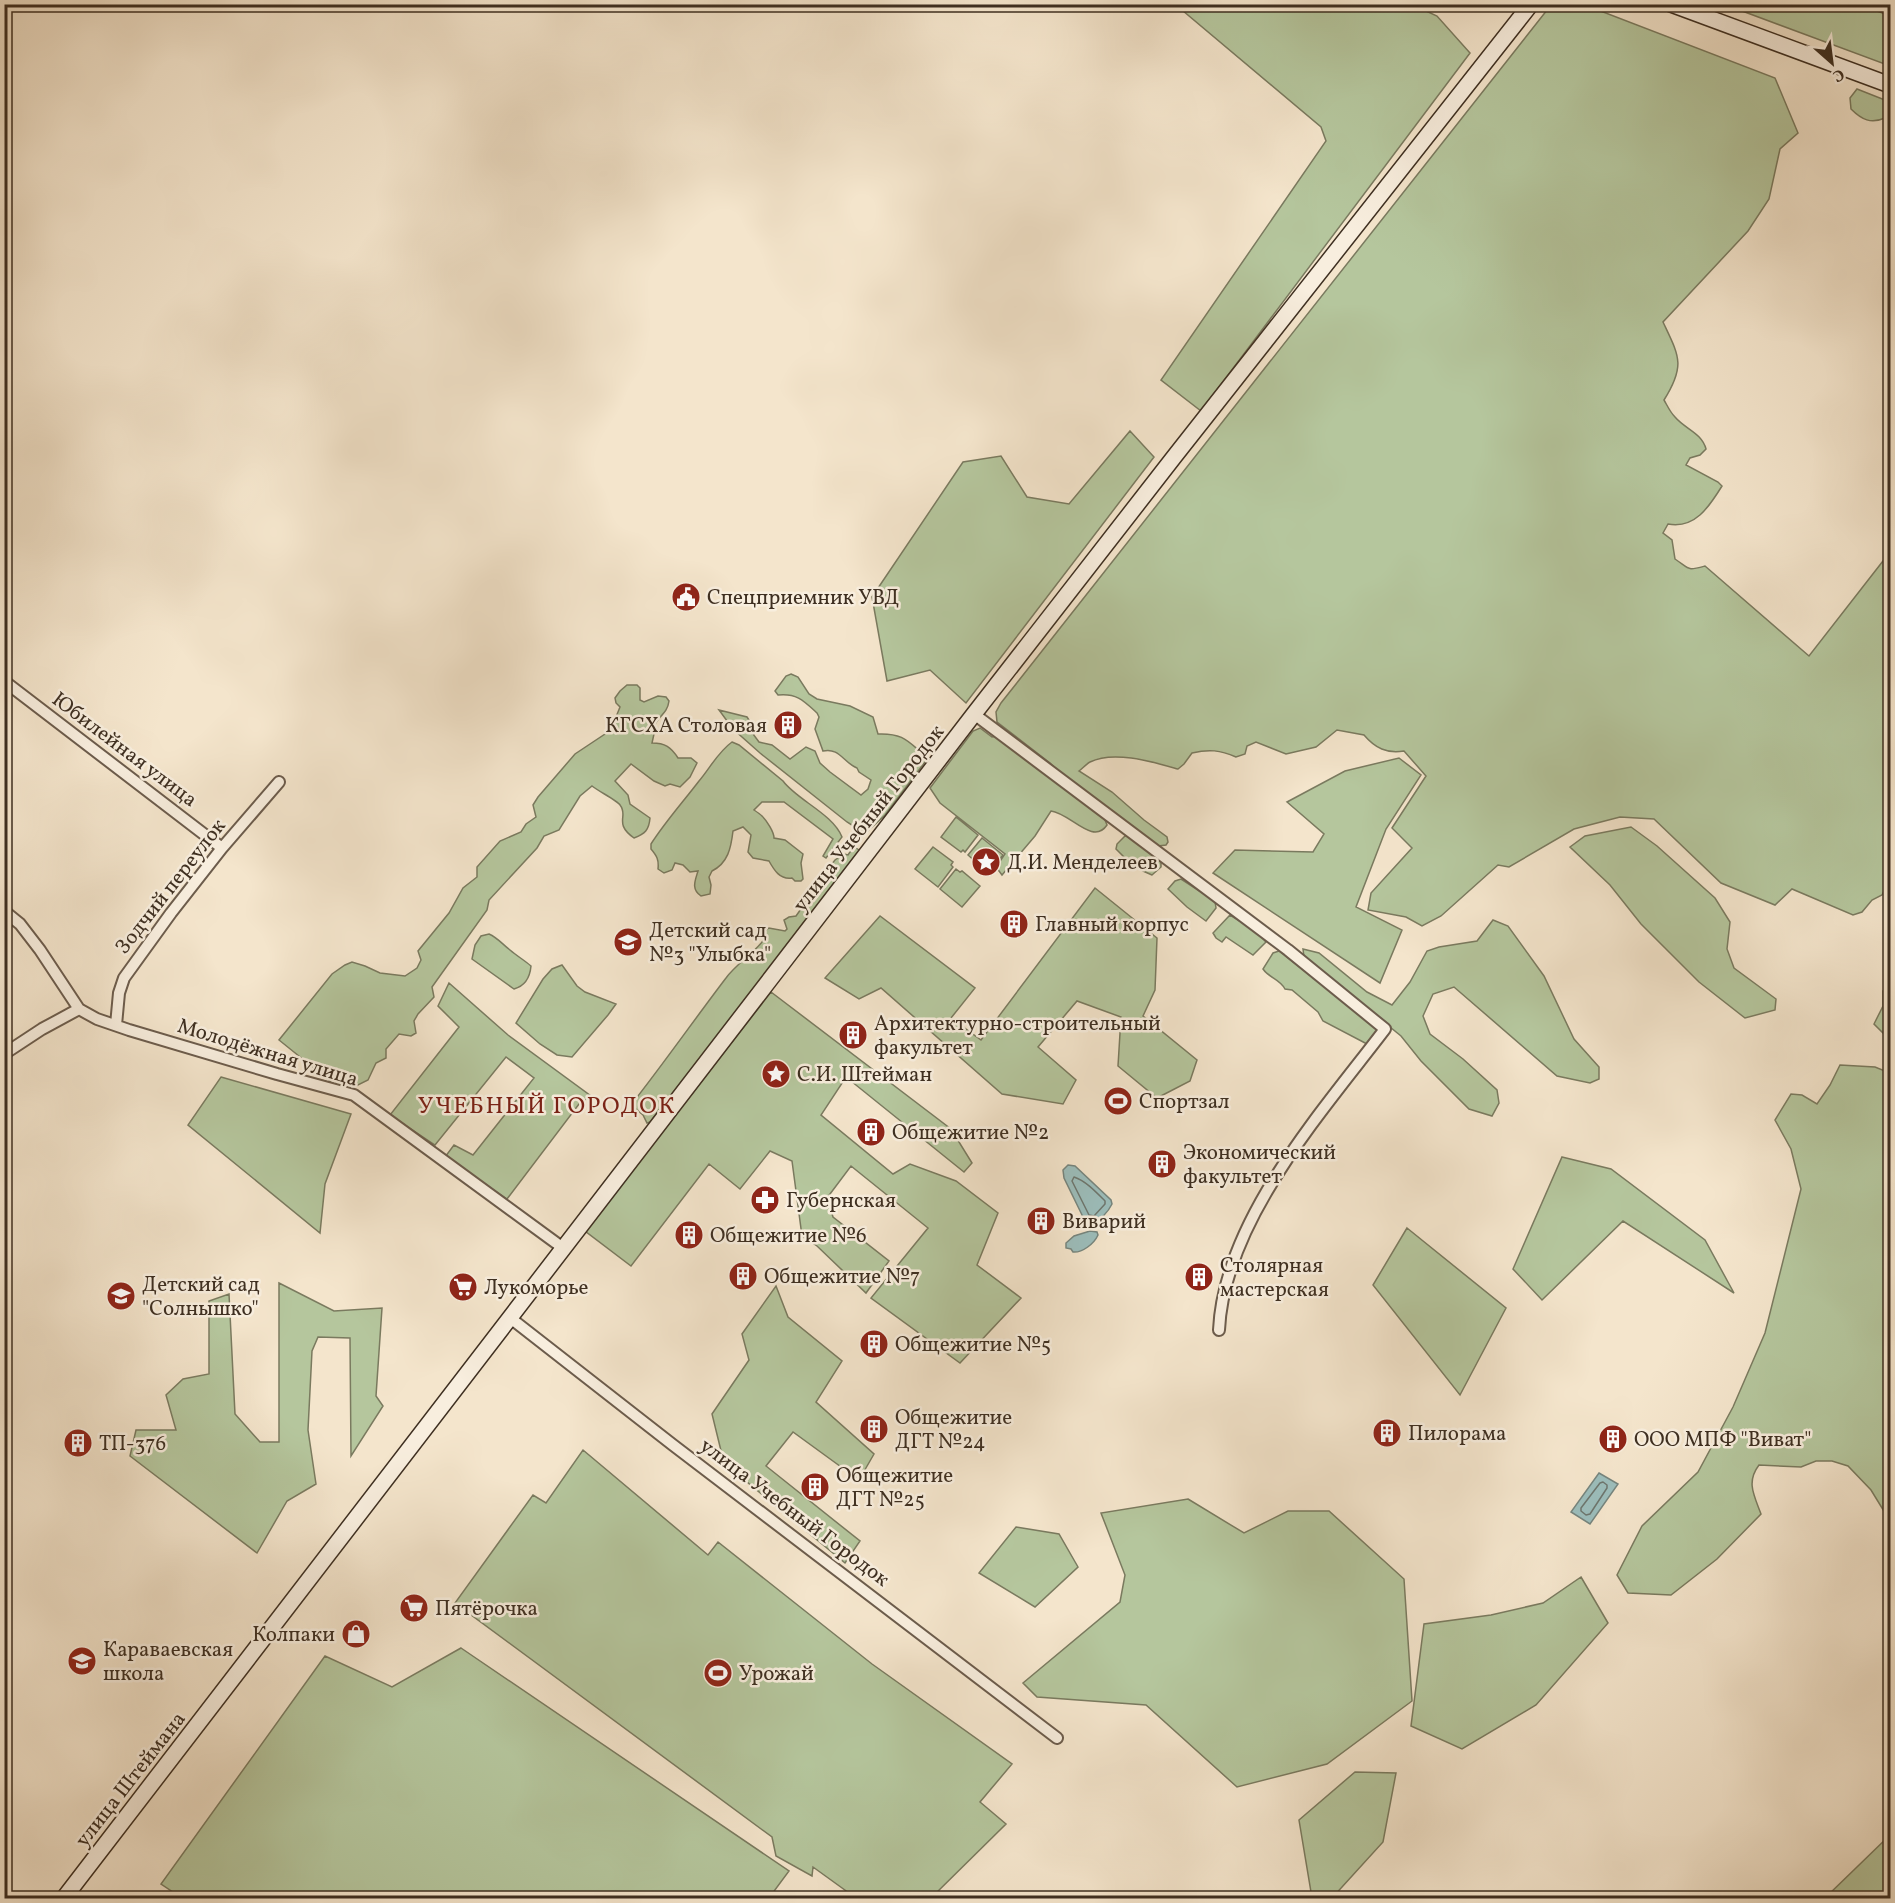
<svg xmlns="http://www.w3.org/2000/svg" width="1895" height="1903" font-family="Vollkorn,serif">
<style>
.green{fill:#b5c69d;stroke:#7a7a5f;stroke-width:1.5}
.water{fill:#9cbebc;stroke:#76857e;stroke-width:1.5}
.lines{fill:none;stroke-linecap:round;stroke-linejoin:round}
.shore{stroke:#6d766e;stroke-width:1.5}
.street-casing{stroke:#6c5c4c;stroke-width:14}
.secondary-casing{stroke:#3e2f21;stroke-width:18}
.street{stroke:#f8eede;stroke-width:10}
.secondary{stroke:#f8eede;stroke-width:15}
.labels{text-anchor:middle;stroke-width:5;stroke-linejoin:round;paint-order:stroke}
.poi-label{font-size:21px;fill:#3e2f21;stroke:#f8eede;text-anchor:start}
.street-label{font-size:21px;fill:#3e2f21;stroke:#f8eede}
.quarter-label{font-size:24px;letter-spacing:1.5px;fill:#7a1f14;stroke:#f8eede}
</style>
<rect width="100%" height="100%" fill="#f4e5cc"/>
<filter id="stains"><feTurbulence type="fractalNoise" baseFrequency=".00333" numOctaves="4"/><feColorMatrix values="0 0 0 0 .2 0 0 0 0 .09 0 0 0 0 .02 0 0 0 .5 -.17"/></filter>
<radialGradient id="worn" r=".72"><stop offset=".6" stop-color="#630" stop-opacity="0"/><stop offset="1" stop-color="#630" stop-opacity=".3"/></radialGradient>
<path class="green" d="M1411 4 1437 16 1470 53 1201 411 1161 380 1326 141 1321 127 1176 5Z
M1551 5H1585L1775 78 1798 133 1780 149 1769 199 1748 231 1663 322C1679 356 1686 365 1664 400 1667 405 1670 412 1675 417 1685 429 1702 433 1706 449L1700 455 1690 458 1686 465 1718 482 1722 486C1709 507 1695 529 1668 524L1663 533 1672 540 1675 559C1691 570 1687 571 1705 566L1809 656 1890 552V879L1882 895 1872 900 1862 912 1853 915 1792 889 1775 905 1721 883 1654 819 1620 817 1574 829 1509 867 1498 865 1441 916 1422 926 1406 917 1368 910 1371 893 1412 848 1392 828 1426 776 1404 751C1387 754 1375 748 1364 735L1337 730 1316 747 1286 754 1256 742 1247 746 1245 754 1236 757C1220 750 1209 749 1192 753L1184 764 1178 769C1153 762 1114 750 1090 762 1086 764 1082 769 1079 771L1112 792 1144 820 1167 837 1168 842 1166 845 1158 846 1068 781 1050 763 997 722 996 712 1001 703Z
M1726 5H1862L1890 16V66Z
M1857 89 1890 102V124L1885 118C1871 124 1862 120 1851 109L1850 98Z
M1130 431 1154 457 966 703 930 670 887 681 872 597 963 462 1001 456 1027 497 1069 504Z
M791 674 798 677 809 694 817 699 850 706 873 717 878 734C905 733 908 742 928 758L885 815 868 831H861L847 822 760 753 733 729 719 710 747 717 751 723 753 734 759 742 772 745 790 759 806 747 815 751 820 763 830 772 861 795 868 789 871 780 859 772 857 768C844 763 839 747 823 751L815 729 819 717 817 713C804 701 797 693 778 695L775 691 786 676Z
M627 685H637L640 688V700L644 702 658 696 666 697 669 701C667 716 656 716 652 731L654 734 652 743C665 743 671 747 678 758H691L697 763 690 777 680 787 670 784 665 786 654 781 631 764 615 781 628 795 630 804 650 818C649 830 645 834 634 838 613 823 629 816 620 805 618 801 598 791 592 786L580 796 559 830 544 836 537 848 489 900 487 910 432 987 434 997 418 1014 414 1021 416 1033 411 1036 399 1034 386 1049V1058L376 1063 368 1080 352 1088 330 1081 279 1040 332 974 345 965 352 962 365 966 380 973 405 976 417 968 421 960 418 951 449 913 463 888 477 877V867L500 841 521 832 526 824 536 817 533 805 538 797 575 754 605 734 614 722 620 707 616 703 615 698 620 691Z
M980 728 992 737 998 736 1105 820 1107 825C1093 846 1070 813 1051 811L1035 836 1002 875 996 867 1005 854 940 803 930 788 973 731Z
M732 742 739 745 783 781C797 800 833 814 842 837L826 858 823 856 833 839 784 802H762L754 810C757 812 760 814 762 816 767 821 774 832 774 838L785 840 803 854 801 863 803 879 801 881H795L792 878C780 880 774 870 769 861L753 858 748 852 751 835 743 827 733 831C731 848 728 863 712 871L709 877 711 885 710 894 701 896C691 889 695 881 698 871L690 872 683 865 675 863 672 870 664 873 658 869C659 860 657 856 651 849V844C665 822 683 802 699 781 710 768 718 752 732 742Z
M1399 758 1421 775 1386 829 1356 907 1402 930 1380 983 1213 873 1235 850 1313 852 1324 834 1287 802 1345 771Z
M956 817 978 835 965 852 963 850 961 852 941 837Z
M1631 827 1657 846 1715 898 1730 922 1727 949 1734 968 1776 999 1775 1010 1745 1018 1699 982 1641 924 1610 885 1570 847 1585 836Z
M1125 836H1128L1161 862V867L1152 875C1138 870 1126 860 1116 849L1117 844Z
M982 838 1003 855 988 873 968 855Z
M933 847 953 862 951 865 953 867 938 887 915 869Z
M856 848 859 850 861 854 650 1122 647 1123 643 1115 631 1105C664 1063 694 1020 726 978 736 964 757 951 765 938L763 932 769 928 785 931 787 929 784 920 789 917 796 916 813 892V888L835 860 844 854 848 855 850 852Z
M956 869 960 872 962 871 980 886 962 907 940 889Z
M1181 879 1215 901 1216 908 1206 921 1187 907 1168 889 1175 881Z
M1095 888 1157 938 1155 990 1143 1016 1197 1060 1190 1081 1157 1098 1118 1066 1121 1017 1077 1001 1038 1047 1076 1080 1063 1104 1002 1094 881 988 859 999 825 978 880 916 975 988 951 1018 981 1040Z
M1230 915 1256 931 1266 942 1253 955 1226 937 1222 942 1216 938 1213 933Z
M1493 920 1508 926 1544 976 1574 1039 1599 1067V1079L1590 1083 1557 1076 1454 987 1433 994 1423 1016 1430 1034 1463 1059 1497 1090 1499 1103 1492 1116 1469 1109 1421 1061 1401 1036 1304 957 1303 949 1319 953 1367 992 1392 1005 1410 982 1427 951 1439 947 1477 941Z
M489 934C498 938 502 944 510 950 517 956 524 960 531 966 530 977 525 986 514 989L472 959 475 945 481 936Z
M1279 951 1376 1027 1379 1032 1367 1044 1323 1021 1318 1012 1292 990 1285 989C1280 979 1269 978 1263 969L1273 953Z
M562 965 577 986 585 992 616 1004 608 1015 572 1057 557 1055 540 1044 516 1023 543 979 552 969Z
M449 983 508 1035 591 1096 579 1104 507 1199 445 1157 454 1145 473 1155 534 1078 506 1057 435 1145 390 1115 459 1027 438 1006Z
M1890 986V1040L1874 1024 1883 1006V991Z
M771 992 951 1129 972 1163 964 1172 846 1077 821 1115 893 1174 910 1164 956 1181 998 1213 977 1265 1021 1298 960 1363 871 1298 928 1228 851 1166 827 1198 833 1217 889 1261 866 1293 817 1246 802 1236 792 1161 770 1151 740 1189 709 1164 631 1266 585 1231Z
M1840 1065 1875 1067 1890 1073V1521L1871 1490 1848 1466 1832 1461H1816L1801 1467 1759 1465C1746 1482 1754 1495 1761 1514L1717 1559 1671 1595 1628 1593 1617 1575 1642 1526 1698 1472 1733 1407 1765 1333 1801 1189 1791 1149 1775 1120 1791 1094 1802 1095 1817 1104 1830 1085Z
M221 1077 351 1114 325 1184 320 1233 188 1125Z
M1562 1157 1611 1169 1705 1240 1734 1293 1623 1221 1542 1300 1513 1269Z
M1407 1228 1506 1308 1460 1395 1373 1285Z
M279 1283 334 1311 382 1308 376 1396 383 1406 351 1456 350 1338 318 1337 312 1351 308 1430 316 1484 287 1501 257 1553 130 1456 136 1430H176L166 1395 183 1379 209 1374V1301L229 1294 235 1414 260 1442H279Z
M776 1286 788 1317 842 1361 816 1402 874 1454 859 1480 793 1432 766 1466 860 1541 845 1563 724 1463 712 1414 749 1360 742 1334Z
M583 1450 708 1555 718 1542 872 1664 1012 1764 980 1802 1006 1824 931 1898H856L813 1867 812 1876 776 1856 772 1837 455 1603 533 1495 546 1503Z
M1188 1499 1244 1533 1288 1511H1329L1404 1579 1412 1701 1327 1764 1237 1787 1146 1705 1037 1697 1023 1683 1120 1602 1125 1575 1101 1513Z
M1016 1527 1059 1534 1078 1567 1035 1607 979 1573Z
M1581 1577 1608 1623 1536 1705 1462 1749 1411 1726 1424 1624 1491 1615 1543 1603Z
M461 1648 789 1871 769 1898H182L161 1884 325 1656 392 1687Z
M1355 1772 1396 1773 1383 1842 1332 1898H1312L1299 1820Z
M1890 1835V1889L1880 1898H1825Z"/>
<path class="water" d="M1068 1165 1075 1166 1111 1200 1112 1204C1108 1212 1101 1219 1093 1223L1084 1219 1064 1178 1063 1170Z
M1090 1231 1097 1232 1098 1235C1094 1244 1082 1253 1073 1252L1071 1249 1066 1248V1243L1074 1236Z
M1599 1473 1618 1484 1590 1524 1571 1512Z"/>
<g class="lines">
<path class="shore" d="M1074 1177C1086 1181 1096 1192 1105 1201V1204L1094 1216 1089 1215 1072 1181Z
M1603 1482 1607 1485V1488L1590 1514 1586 1515 1581 1511V1508L1600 1483Z"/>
<g class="street-casing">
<path id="street" d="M4 681 222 848
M974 714 1288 950 1385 1029C1321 1113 1224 1221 1219 1330
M4 911 20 924 40 950 79 1009 97 1019 129 1030 277 1074 354 1095 563 1248
M116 1025 119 993 124 978 171 913 222 848 279 782
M4 1054 42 1029 79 1009
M509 1317 673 1445 1057 1738"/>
</g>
<g class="secondary-casing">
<path id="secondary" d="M1671 4 1890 85
M64 1898 974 714 1174 457 1531 4"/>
</g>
<use href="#street" class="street"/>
<use href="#secondary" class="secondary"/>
</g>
<defs>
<g id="civic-disc" transform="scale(1.5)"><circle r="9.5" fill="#8f2418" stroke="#f8eede"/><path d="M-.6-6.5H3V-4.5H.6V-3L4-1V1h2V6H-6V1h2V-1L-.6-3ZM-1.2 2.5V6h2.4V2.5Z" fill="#fff"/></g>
<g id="building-disc" transform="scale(1.5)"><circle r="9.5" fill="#8f2418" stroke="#f8eede"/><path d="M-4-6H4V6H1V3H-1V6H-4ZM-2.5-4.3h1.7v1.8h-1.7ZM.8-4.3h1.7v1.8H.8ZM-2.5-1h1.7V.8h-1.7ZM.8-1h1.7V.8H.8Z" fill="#fff"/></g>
<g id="sight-disc" transform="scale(1.5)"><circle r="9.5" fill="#8f2418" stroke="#f8eede"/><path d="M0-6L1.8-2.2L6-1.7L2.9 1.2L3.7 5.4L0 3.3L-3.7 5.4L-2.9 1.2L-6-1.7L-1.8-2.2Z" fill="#fff"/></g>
<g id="school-disc" transform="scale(1.5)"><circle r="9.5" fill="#8f2418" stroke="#f8eede"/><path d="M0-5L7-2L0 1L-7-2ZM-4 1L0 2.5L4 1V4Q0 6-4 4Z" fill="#fff"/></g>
<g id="stadium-disc" transform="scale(1.5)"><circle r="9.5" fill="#8f2418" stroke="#f8eede"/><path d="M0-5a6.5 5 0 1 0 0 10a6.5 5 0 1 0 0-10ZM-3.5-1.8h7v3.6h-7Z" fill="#fff"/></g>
<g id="pharmacy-disc" transform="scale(1.5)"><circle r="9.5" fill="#8f2418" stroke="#f8eede"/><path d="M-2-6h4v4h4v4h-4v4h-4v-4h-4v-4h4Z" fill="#fff"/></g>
<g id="supermarket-disc" transform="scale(1.5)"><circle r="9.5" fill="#8f2418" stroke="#f8eede"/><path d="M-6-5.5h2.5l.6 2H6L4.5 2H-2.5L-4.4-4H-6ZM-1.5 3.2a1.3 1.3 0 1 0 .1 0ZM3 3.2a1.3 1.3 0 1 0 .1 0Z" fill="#fff"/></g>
<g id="shop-disc" transform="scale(1.5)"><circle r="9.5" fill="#8f2418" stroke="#f8eede"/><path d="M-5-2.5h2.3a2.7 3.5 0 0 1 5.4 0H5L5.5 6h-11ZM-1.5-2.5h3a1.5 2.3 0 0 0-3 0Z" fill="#fff"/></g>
</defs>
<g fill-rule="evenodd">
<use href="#civic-disc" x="686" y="597"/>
<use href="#building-disc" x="788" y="725"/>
<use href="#sight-disc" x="986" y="862"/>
<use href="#building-disc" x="1014" y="924"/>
<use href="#school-disc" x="628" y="942"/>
<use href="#building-disc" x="853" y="1035"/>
<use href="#sight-disc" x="776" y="1074"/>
<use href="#stadium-disc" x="1118" y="1101"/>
<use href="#building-disc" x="871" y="1132"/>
<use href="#building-disc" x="1162" y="1164"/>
<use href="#pharmacy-disc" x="765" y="1200"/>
<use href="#building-disc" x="1041" y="1221"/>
<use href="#building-disc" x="689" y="1235"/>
<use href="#building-disc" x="743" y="1276"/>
<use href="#building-disc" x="1199" y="1277"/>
<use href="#supermarket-disc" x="463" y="1287"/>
<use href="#school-disc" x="121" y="1296"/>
<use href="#building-disc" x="874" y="1344"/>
<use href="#building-disc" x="874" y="1429"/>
<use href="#building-disc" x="1387" y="1433"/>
<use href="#building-disc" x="1613" y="1439"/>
<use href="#building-disc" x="78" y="1443"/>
<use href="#building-disc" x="815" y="1487"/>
<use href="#supermarket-disc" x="414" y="1608"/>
<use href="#shop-disc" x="356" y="1634"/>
<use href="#school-disc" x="82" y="1661"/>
<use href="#stadium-disc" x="718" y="1673"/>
</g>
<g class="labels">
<g class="poi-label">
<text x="707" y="604">Спецприемник УВД</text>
<text x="767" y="732" text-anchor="end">КГСХА Столовая</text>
<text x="1007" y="869">Д.И. Менделеев</text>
<text x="1035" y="931">Главный корпус</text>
<text x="649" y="937">Детский сад<tspan x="649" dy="24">№3 "Улыбка"</tspan></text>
<text x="874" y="1030">Архитектурно-строительный<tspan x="874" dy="24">факультет</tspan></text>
<text x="797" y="1081">С.И. Штейман</text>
<text x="1139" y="1108">Спортзал</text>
<text x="892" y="1139">Общежитие №2</text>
<text x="1183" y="1159">Экономический<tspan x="1183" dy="24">факультет</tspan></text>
<text x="786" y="1207">Губернская</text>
<text x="1062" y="1228">Виварий</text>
<text x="710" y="1242">Общежитие №6</text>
<text x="1220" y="1272">Столярная<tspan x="1220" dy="24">мастерская</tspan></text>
<text x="764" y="1283">Общежитие №7</text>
<text x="142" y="1291">Детский сад<tspan x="142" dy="24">"Солнышко"</tspan></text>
<text x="484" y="1294">Лукоморье</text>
<text x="895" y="1351">Общежитие №5</text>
<text x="895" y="1424">Общежитие<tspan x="895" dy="24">ДГТ №24</tspan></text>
<text x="1408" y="1440">Пилорама</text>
<text x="1634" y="1446">ООО МПФ "Виват"</text>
<text x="99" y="1450">ТП-376</text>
<text x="836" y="1482">Общежитие<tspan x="836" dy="24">ДГТ №25</tspan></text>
<text x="435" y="1615">Пятёрочка</text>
<text x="335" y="1641" text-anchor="end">Колпаки</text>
<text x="103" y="1656">Караваевская<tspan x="103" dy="24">школа</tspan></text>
<text x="739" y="1680">Урожай</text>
</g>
<g class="street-label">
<text transform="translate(125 749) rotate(37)" y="7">Юбилейная улица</text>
<text transform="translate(868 818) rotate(-52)" y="7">улица Учебный Городок</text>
<text transform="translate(170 886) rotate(-52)" y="7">Зодчий переулок</text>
<text transform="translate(268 1052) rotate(17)" y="7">Молодёжная улица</text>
<text transform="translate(795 1512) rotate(37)" y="7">улица Учебный Городок</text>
<text transform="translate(130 1779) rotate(-52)" y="7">улица Штеймана</text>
</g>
<g class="quarter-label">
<text x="547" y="1113">УЧЕБНЫЙ ГОРОДОК</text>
</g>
</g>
<rect width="1895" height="1903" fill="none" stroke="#f4e5cc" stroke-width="24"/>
<rect x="6" y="6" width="1883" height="1891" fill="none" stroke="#3e2f21" stroke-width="3"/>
<rect x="12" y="12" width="1871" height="1879" fill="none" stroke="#3e2f21" stroke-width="1.5"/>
<g transform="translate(1832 63) rotate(152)" stroke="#f8eede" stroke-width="4.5" paint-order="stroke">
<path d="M0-4.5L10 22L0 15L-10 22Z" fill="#3e2f21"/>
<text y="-9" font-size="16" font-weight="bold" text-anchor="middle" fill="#3e2f21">С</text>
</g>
<rect width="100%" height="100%" filter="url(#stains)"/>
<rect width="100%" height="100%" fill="url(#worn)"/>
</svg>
